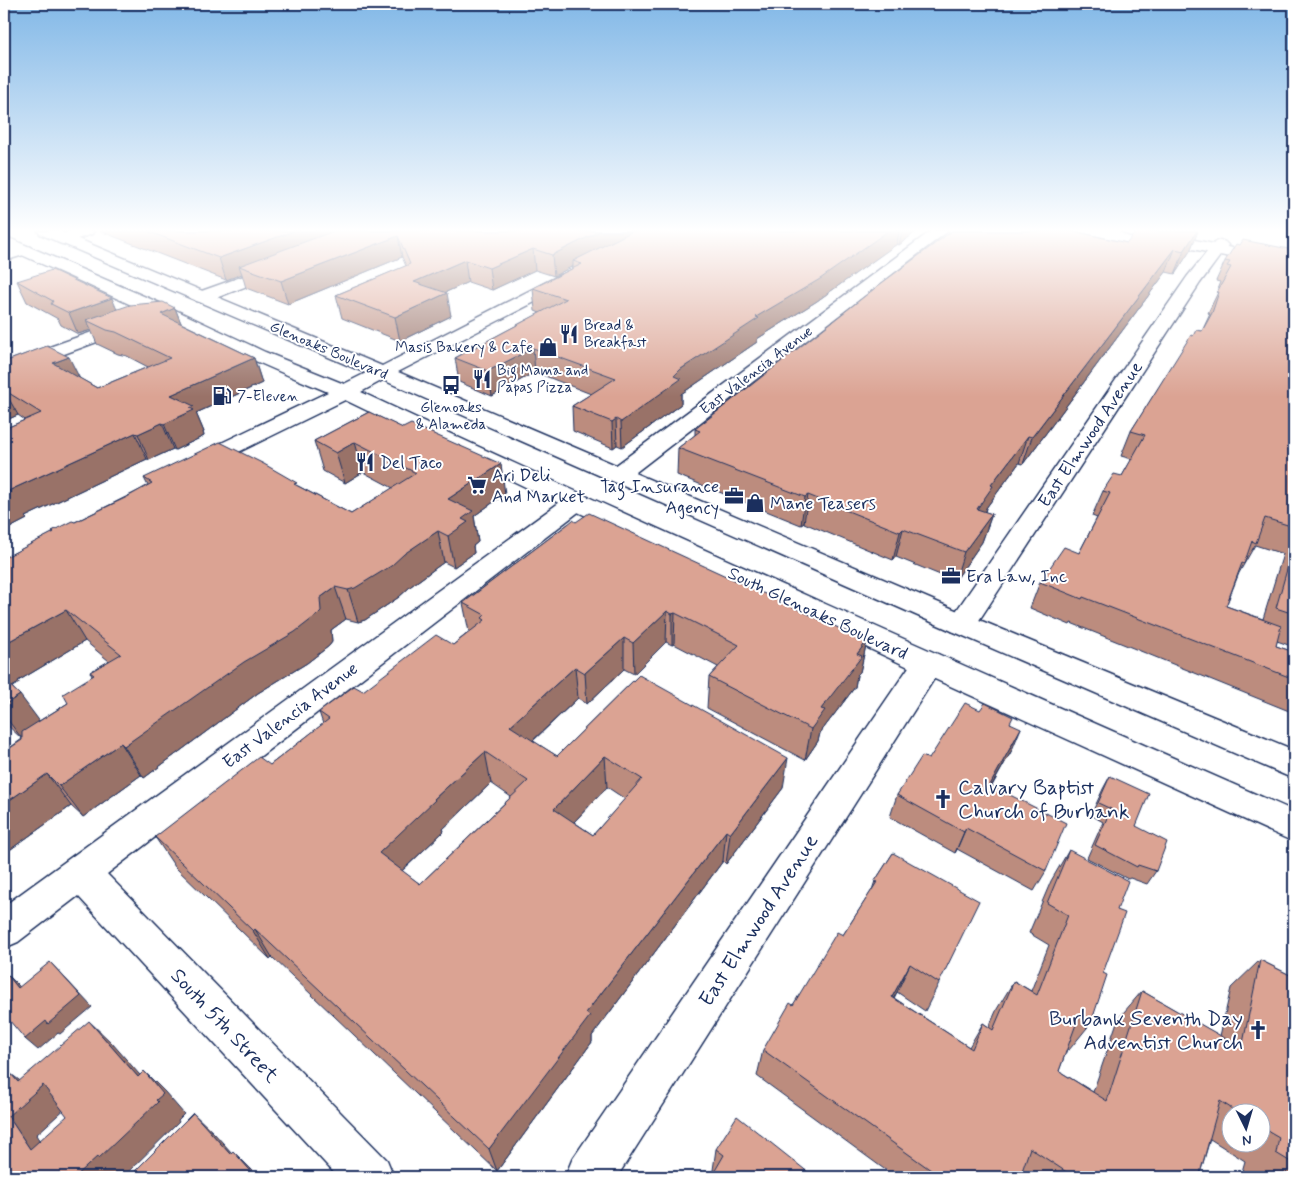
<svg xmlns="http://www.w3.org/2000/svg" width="1298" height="1181" font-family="Mynerve,sans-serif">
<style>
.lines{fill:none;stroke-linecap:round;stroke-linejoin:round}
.street-casing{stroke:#1b2f5e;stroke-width:3}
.secondary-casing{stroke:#1b2f5e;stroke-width:3}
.primary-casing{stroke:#1b2f5e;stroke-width:3}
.street{fill:#fff;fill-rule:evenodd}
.secondary{fill:#fff;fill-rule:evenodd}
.primary{fill:#fff;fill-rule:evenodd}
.wall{fill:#bc8c7e;stroke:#1b2f5e;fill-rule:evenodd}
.shaded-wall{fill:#997267;stroke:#1b2f5e}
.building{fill:#dba393;stroke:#1b2f5e;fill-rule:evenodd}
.labels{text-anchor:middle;stroke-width:4;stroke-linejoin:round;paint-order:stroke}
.far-poi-label{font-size:15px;fill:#1b2f5e;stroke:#fff;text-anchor:start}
.far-street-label{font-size:15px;fill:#1b2f5e;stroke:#fff}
.street-label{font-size:18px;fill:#1b2f5e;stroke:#fff}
.poi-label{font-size:18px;fill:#1b2f5e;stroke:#fff;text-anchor:start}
.near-poi-label{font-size:21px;fill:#1b2f5e;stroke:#fff;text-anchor:start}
.near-street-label{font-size:21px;fill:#1b2f5e;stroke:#fff}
</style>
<rect width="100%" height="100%" fill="#fff"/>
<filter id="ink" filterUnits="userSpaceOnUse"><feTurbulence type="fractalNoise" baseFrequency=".02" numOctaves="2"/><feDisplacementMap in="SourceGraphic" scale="10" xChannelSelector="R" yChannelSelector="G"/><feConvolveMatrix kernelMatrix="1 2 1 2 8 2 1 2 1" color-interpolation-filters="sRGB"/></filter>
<g filter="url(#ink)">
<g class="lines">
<g class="street-casing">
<path id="street" d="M70 231H94L92 234 62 244 57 242 54 239 57 236Z
M931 231H948L627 479 619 481 611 479 607 474 611 469Z
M1220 240 1225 242 1228 245 1200 283 972 631 962 634 952 631 948 624 952 617 1187 277 1215 242Z
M24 245 30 247 32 250 30 253 4 261V251Z
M280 263 286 265 288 268 286 271 208 301 202 302 196 301 193 297 196 293Z
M129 319 135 320 138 324 135 328 4 376V363Z
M576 495 585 497 588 502 585 507 107 874 387 1160 394 1177H338L78 896 18 942 4 948V906L567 497Z
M928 652 939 655 943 663 939 671 617 1177H565L572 1160 917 655Z"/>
</g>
<g class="secondary-casing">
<path id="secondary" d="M38 231H59L382 366 560 275H572L574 279 572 283 398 372 972 617 1294 750V779L952 631 383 380 361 392C670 537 982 674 1294 811V842L917 671 567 507 345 400 206 468 198 470 190 468 186 463 190 458 328 392C219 347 112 295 4 247V236L169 307 265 352 344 384 366 373 40 234Z"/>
</g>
<g class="primary-casing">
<path id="primary" d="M1121 231H1152L1294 261V271L1128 235Z"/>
</g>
<use href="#street" class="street"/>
<use href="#secondary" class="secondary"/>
<use href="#primary" class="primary"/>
</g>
<path class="wall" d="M100 231H917L899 245 897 244 885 252 817 301 757 339V342L681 394V404L622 447 617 445 613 448 573 431 572 406 591 394 535 372 492 396 459 382 455 358 540 313 535 311 533 288 573 268V266L554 276 535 270 492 290 468 282 444 293 451 316 400 341 342 318 336 295 406 266 402 257 288 304 246 288 242 274 226 280Z
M952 231H1074L1127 243 1198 231 1190 251 1175 274 1166 272 1023 464 1019 463 986 508 985 512 992 514 982 542 955 581 896 557 893 560 804 523 801 525 677 475 678 448 695 435V429Z
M1294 250V647L1277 641 1276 646 1294 652V713L1071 623 1070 625 1030 608 1040 582 1079 553 1097 518 1092 516 1103 491 1122 476 1132 459 1121 456 1131 431 1193 336 1202 331 1210 314 1208 313 1220 288 1218 287 1220 282 1216 281 1225 261ZM1255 545 1283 554 1263 619 1226 606 1239 573Z
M17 281 117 309 175 308 181 323 254 358 262 383 196 413 204 432H203L204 436 175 450 173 449 149 460 147 459 25 517 27 519 4 531V429L25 420 18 415 4 421V362L79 378 97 388 148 367 127 356 118 354 97 344 91 330 78 334 61 325 58 319 27 302Z
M369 412 505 494 474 516 478 542 473 546 474 553 454 567 444 562 411 586 399 597 365 620 358 622 346 619 331 630 332 642 329 646 307 663 258 693 144 778 141 775 83 817 71 806 4 854V752L22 739 4 722V558L53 533 52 531 75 522 148 486 144 478 298 486 351 514 393 488 363 472 345 483 323 471 314 441ZM85 641 109 661 90 672 92 676 68 703 39 721 12 687 19 683 18 681Z
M568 524 867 641 860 672 857 675 855 687 820 733 818 741 805 760 707 708 709 677 718 667 674 644 672 645 666 642 634 674 624 669 587 704 578 698 533 741 557 756 639 675 783 788 726 864 723 861 592 1036V1042L497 1171 272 957 270 959 175 867 155 837 270 765 323 724 319 712 363 691 453 645 469 632 463 603ZM491 783 511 797 420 884 402 871 444 831 443 829ZM607 787 625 799 593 835 574 822Z
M1011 723 1012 750 992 786 1046 871 1034 891 957 849 955 853 890 817 897 795 929 759Z
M1110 776 1136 826 1156 871 1147 884 1130 878 1128 879 1087 858 1103 822 1091 815 1103 789Z
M1069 850 1117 910 1091 1023 1069 1050 1067 1049 1059 1071 1093 1092 1118 1019 1142 991 1220 1036 1231 988 1260 960 1290 975 1294 971V1177H1245L1241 1175 1245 1161 1210 1139 1199 1177H895L757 1076 763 1050 793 1005 843 935 872 890 875 881 893 853 939 983 925 1011 897 992 894 998 969 1047 983 1023 989 1027 997 1009 1014 981 1031 991 1049 945 1029 933 1051 881ZM1230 1114H1260V1144H1230Z
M716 1149 814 1177H712Z"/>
<path class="shaded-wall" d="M294 231H355L239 266 242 274 226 280 219 258Z
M600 231H642L573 261V266L554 276 552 255Z
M888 231H899L897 244 817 301 757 339V342L681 394V404L622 447 621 422 681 369 756 317Z
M902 231H917L899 245Z
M1197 231H1198L1190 251 1175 274 1184 251Z
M398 236 402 257 288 304 281 281Z
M533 249 535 270 492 290 489 268Z
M1175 249 1166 272 1023 464 1032 437Z
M465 260 468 282 418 305 414 282Z
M447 293 451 316 400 341 395 317Z
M112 298 121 319 86 320 91 330 78 334 69 313Z
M175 308 184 331 161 314Z
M533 348 535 372 492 396 488 371Z
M69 357 81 381 53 363Z
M254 358 262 383 196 413 204 432H203L204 436 175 450 164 424 171 395Z
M4 390 18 415 4 421Z
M616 419 617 445 613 448 612 422Z
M162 423 173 449 149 460 138 434Z
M135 433 147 459 25 517 27 519 4 531V496L8 491Z
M1028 436 1019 463 986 508 984 514 977 509 991 485Z
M355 442 363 472 345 483 336 453Z
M501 464 505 494 474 516 478 542 473 546 474 553 454 567 448 536V499Z
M808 495 804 523 801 525 805 497Z
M992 514 982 542 955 581 964 552Z
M903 529 896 557 893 560 900 532Z
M438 531 444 562 411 586 399 597 365 620 358 622 348 590Z
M335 587 346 619 331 630 332 642 329 646 307 663 258 693 144 778 124 746 320 598Z
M66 610 85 641 18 681 19 683 5 691 4 689V644Z
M667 611 666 642 634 674 633 643Z
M675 613 674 644 672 645V614Z
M624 638V669L587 704 585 673Z
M867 641 860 672 857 675 855 687 820 733 818 741 805 760 811 729 821 709 857 654Z
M575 667 578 698 515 757 510 726Z
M20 695 44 727 23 740 4 715V705Z
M1021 728 1012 750 980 806 990 785Z
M121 743 141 775 83 817 59 786Z
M485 752 491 783 443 829 444 831 390 882 379 853 434 799Z
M605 756 607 787 558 839 554 809Z
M788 758 783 788 726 864 730 834Z
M47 774 71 806 4 854V804Z
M966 828 957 849 955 853 964 832Z
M726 831 723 861 592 1036V1042L497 1171 489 1149 586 1013Z
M255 929 272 957 270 959 253 931Z
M50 962 92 1007 60 1034 58 1033 38 1050 25 1039Z
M910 964 897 992 880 1025 892 997Z
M6 973 18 985 31 999 18 988Z
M89 1021 112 1043 159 1097 138 1077Z
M144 1071 165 1092 184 1114 178 1120 179 1122 124 1176 122 1175 119 1177H75L156 1100Z
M4 1072 28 1099 18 1082 11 1074 35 1092 43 1085 69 1105 36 1135 58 1168 30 1149 8 1116 4 1082Z
M193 1113 214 1133 250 1173 230 1154Z
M233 1151 259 1177H256Z"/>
<path class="building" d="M147 231H294L219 258Z
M334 231H600L552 255 533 249 489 268 465 260 414 282 447 293 395 317 336 295 410 264 398 236 281 281 239 266Z
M633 231H888L820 279 756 317 759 318 681 369 674 376 681 379 621 422 616 419 612 422 572 406 616 378 533 348 488 371 455 358 566 299 533 288 582 264 573 261Z
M952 231H1073L1127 243 1137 231H1197L1184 251 1175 249 1032 437 1028 436 991 485 993 486 977 509 992 514 964 552 903 529 900 532 808 495 805 497 678 448 700 431 695 429 879 285Z
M1243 240 1294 250V527L1265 518 1256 543 1252 541 1244 564 1242 563 1226 606 1281 626 1276 646 1294 652V679L1083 597 1082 599 1040 582 1064 547 1079 553 1110 493 1103 491 1114 474 1122 476 1145 435 1131 431 1191 335 1193 336 1196 330 1202 331 1212 313 1219 292H1217L1231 267 1227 266 1230 262 1225 261 1236 244 1240 245Z
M52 270 112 298 69 313 51 304 53 301 17 281Z
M163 302 175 308 161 314 254 358 171 395 194 406 190 408 194 410 164 424 162 423 138 434 135 433 8 491 11 492 4 496V429L41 413 4 390V362L47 346 69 357 53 363 97 388 170 358 116 332 107 330 86 320 130 305Z
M369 412 403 428 411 424 501 464 448 499 473 511 462 519 468 522 448 536 438 531 404 554 391 566 355 588 348 590 335 587 320 598 321 611 317 615 295 632 244 662 124 746 121 743 59 786 47 774 4 804V752L22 740V732L68 703 63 694 94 675 90 672 121 654 66 610 4 644V558L54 532 52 531 72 521 75 522 127 497 152 483 144 478 220 442 264 464 297 483 294 484 351 514 416 473 355 442 336 453 314 441Z
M589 513 867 641 857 654 862 656 821 709 825 710 811 729 709 677 739 645 675 613 672 614 667 611 633 643 624 638 585 673 575 667 510 726 557 756 639 675 788 758 730 834 726 831 586 1013 590 1016 489 1149 255 929 253 931 155 837 259 757 270 765 329 719 319 712 354 686 363 691 436 635 453 645 485 620 482 618 485 615 463 603 568 524 573 520 576 522ZM485 752 528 781 420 884 379 853 435 800 434 799ZM605 756 642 779 593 835 554 809Z
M1294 545V614L1276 608Z
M4 680 20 695 4 705Z
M965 703 980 710 985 703 1013 717 1010 723 1021 728 990 785 1066 823 1046 871 966 828 964 832 897 795 922 756 929 759Z
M1110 776 1149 794 1136 826 1167 842 1156 871 1138 865 1137 867 1095 845 1111 809 1098 803Z
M1069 850 1128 881 1117 910 1125 913 1103 973 1107 975 1091 1023 1079 1016 1059 1071 1107 1101 1142 991 1242 1048 1260 960 1294 977V1164L1276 1153 1279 1137 1260 1126V1114H1240L1220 1101 1199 1177H1074L1030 1148 1020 1177H933L935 1173 763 1050 790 1003 793 1005 837 932 843 935 877 882 875 881 893 853 979 901 939 983 910 964 892 997 972 1049 983 1023 993 1030 1014 981 1037 995 1068 915 1047 903Z
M50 962 81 996 48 1024 46 1021 25 1039 4 1014V975L6 973 18 988Z
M89 1021 138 1077 144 1071 163 1094 156 1100 158 1102 99 1158 98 1156 75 1177H4V1175L7 1172 4 1166V1080L11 1074 18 1082ZM43 1085 67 1116 30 1149 8 1116Z
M193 1113 230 1154 233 1151 256 1177H129Z
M737 1116 814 1177H717L713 1174 724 1155 716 1149Z"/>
</g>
<linearGradient id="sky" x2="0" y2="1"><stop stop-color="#82b8e7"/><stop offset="0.58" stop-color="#fff"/><stop offset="1" stop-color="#fff" stop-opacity="0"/></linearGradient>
<rect width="1298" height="397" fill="url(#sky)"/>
<defs>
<g id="restaurant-bare" transform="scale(1.5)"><path d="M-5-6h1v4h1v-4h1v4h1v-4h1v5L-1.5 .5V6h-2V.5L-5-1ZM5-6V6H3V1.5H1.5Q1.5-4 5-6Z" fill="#1b2f5e" stroke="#fff" stroke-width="2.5" paint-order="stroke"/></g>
<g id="shop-bare" transform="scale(1.5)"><path d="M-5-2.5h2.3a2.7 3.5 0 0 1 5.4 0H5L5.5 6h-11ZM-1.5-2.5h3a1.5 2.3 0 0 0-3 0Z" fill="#1b2f5e" stroke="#fff" stroke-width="2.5" paint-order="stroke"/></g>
<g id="bus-bare" transform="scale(1.5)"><path d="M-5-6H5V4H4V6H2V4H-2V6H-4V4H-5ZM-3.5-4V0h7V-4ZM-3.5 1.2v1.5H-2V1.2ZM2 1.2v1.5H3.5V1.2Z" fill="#1b2f5e" stroke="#fff" stroke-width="2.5" paint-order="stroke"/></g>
<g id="fuel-bare" transform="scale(1.5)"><path d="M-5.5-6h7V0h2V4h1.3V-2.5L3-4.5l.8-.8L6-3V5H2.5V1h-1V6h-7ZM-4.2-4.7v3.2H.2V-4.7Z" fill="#1b2f5e" stroke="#fff" stroke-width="2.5" paint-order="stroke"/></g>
<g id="supermarket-bare" transform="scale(1.5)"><path d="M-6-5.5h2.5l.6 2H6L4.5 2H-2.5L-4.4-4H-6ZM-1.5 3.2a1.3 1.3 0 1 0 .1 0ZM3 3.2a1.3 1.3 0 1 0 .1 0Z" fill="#1b2f5e" stroke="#fff" stroke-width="2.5" paint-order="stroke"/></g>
<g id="office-bare" transform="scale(1.5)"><path d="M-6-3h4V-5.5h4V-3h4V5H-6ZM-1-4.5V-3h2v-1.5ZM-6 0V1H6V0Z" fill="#1b2f5e" stroke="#fff" stroke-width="2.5" paint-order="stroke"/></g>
<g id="church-bare" transform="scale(1.5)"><path d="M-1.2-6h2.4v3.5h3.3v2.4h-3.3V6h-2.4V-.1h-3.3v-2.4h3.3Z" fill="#1b2f5e" stroke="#fff" stroke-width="2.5" paint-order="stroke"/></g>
</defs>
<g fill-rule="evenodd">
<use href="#restaurant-bare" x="569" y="334"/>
<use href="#shop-bare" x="548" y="347"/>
<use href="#restaurant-bare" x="482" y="379"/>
<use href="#bus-bare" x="451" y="385"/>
<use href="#fuel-bare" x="222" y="396"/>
<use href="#restaurant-bare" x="365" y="462"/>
<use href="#supermarket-bare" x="477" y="485"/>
<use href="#office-bare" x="734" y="496"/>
<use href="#shop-bare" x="755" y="503"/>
<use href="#office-bare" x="951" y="576"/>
<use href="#church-bare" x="943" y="799"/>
<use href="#church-bare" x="1258" y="1030"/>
</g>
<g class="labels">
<g class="far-poi-label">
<text x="584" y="330">Bread &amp;<tspan x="584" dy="17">Breakfast</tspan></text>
<text x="533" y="352" text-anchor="end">Masis Bakery &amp; Cafe</text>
<text x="497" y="375">Big Mama and<tspan x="497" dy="17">Papas Pizza</tspan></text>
<text x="237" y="401">7-Eleven</text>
<text x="451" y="412" text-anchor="middle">Glenoaks<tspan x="451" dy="17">&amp; Alameda</tspan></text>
</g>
<g class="far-street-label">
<text transform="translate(329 350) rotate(23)" y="5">Glenoaks Boulevard</text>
<text transform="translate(756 370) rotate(-37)" y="5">East Valencia Avenue</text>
</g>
<g class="street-label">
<text transform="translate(1090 434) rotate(-56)" y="6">East Elmwood Avenue</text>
<text transform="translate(818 613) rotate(25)" y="6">South Glenoaks Boulevard</text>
<text transform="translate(290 715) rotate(-37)" y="6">East Valencia Avenue</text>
</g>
<g class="poi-label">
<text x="380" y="468">Del Taco</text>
<text x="492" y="481">Ari Deli<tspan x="492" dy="21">And Market</tspan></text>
<text x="719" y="492" text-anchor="end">Tag Insurance<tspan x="719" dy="21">Agency</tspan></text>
<text x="770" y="509">Mane Teasers</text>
<text x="966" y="582">Era Law, Inc</text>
</g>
<g class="near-poi-label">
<text x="958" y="794">Calvary Baptist<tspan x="958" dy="24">Church of Burbank</tspan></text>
<text x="1243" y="1025" text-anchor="end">Burbank Seventh Day<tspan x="1243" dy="24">Adventist Church</tspan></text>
</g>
<g class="near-street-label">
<text transform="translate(758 920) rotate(-57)" y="7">East Elmwood Avenue</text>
<text transform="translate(225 1025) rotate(47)" y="7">South 5th Street</text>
</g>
</g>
<rect width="1298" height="1181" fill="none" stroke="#fff" stroke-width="20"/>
<rect x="10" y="10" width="1278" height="1161" fill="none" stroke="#1b2f5e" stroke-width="2" filter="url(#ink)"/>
<g transform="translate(1246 1128) rotate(175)"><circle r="24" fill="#ffffff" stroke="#a4acbf"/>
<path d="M0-4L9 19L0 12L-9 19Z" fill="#1b2f5e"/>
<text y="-8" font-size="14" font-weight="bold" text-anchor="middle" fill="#1b2f5e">N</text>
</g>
</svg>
